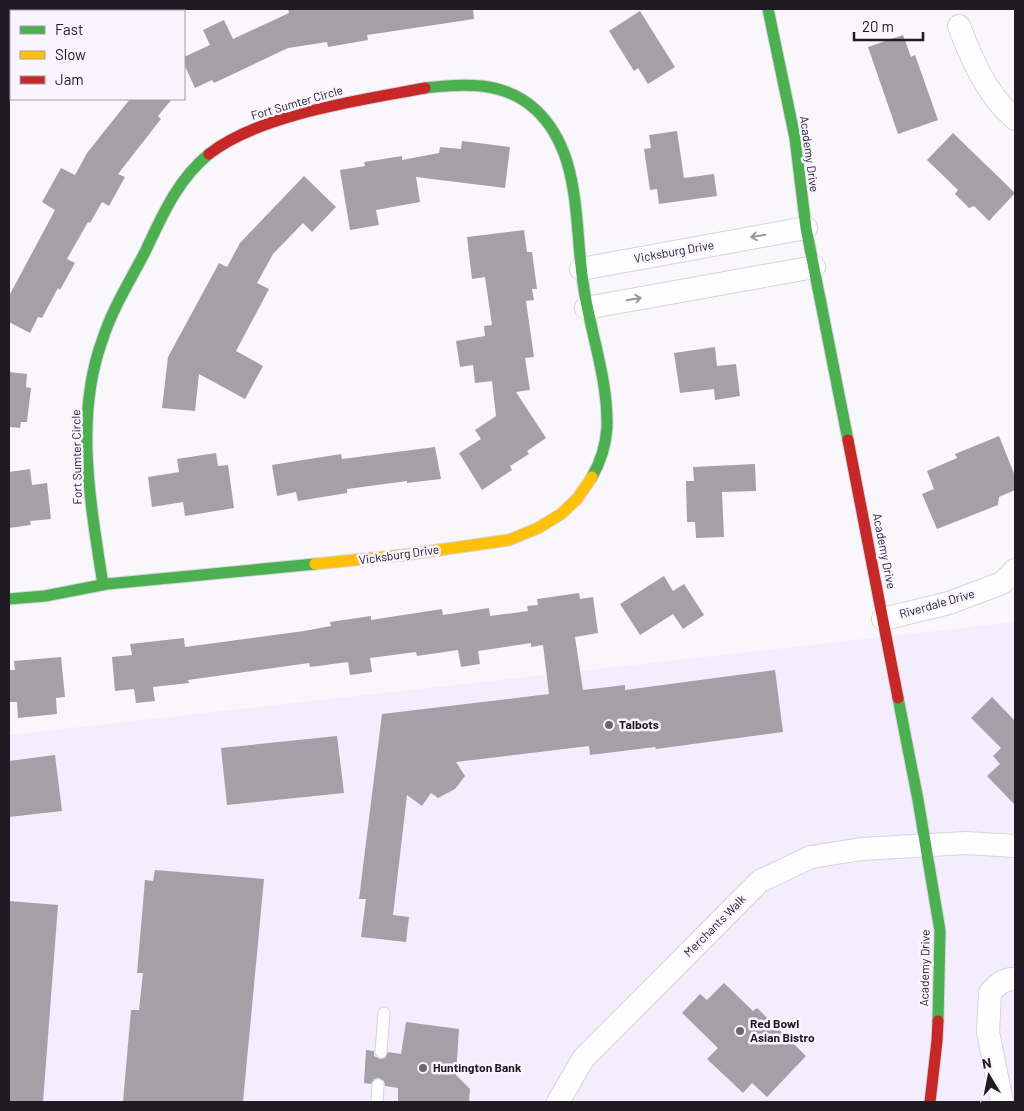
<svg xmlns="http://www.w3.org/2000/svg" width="1024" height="1111" font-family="Barlow,sans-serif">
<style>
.built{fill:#f4edfe}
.building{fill:#a3a0a7}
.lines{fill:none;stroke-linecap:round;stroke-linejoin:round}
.lane-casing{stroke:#d7d4db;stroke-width:13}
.street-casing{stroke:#d7d4db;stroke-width:24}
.fast-casing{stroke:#d7d4db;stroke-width:13}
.slow-casing{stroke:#d7d4db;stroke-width:13}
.jam-casing{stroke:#d7d4db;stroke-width:13}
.lane{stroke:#fefeff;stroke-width:11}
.street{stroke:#fefeff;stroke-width:22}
.fast{stroke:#4caf50;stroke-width:11}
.slow{stroke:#ffc107;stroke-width:11}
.jam{stroke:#c62828;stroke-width:11}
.oneway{stroke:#9a979c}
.poi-dot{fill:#6b676f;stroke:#f9f4ff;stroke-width:2}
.labels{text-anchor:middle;stroke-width:5;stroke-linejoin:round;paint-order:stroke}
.street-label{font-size:12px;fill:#1f1a23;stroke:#f9f4ff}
.poi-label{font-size:12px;font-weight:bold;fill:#1f1a23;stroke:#f9f4ff;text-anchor:start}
</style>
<rect width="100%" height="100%" fill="#f9f7fc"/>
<path class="built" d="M1015 622V1102H9V735Z"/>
<path class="building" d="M288 9H473L474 19 367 35 368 40 328 47 327 42 288 48 214 83 212 80 195 88 184 64V57L210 45 203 30 224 20 233 39 289 13Z
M640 11 675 67 648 84 638 68 634 71 609 31Z
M903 35 911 57 915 55 938 120 898 134 868 47Z
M130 99H172L158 116 161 119 118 174 125 177 109 206 102 202 90 223 88 222 67 259 75 263 60 290 58 288 42 318 38 317 30 333 9 322V296L55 210 42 202 61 168 75 175 87 153Z
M677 131 684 178 714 174 717 196 659 204 657 189 650 190 644 149 651 148 649 135Z
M953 133 1015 193 989 221 974 206 969 208 955 194 958 190 927 160Z
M462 141 510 147 505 188 416 177 420 202 376 210 379 225 350 230 340 170 365 166 364 162 402 156V160L439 153 440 147 461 149Z
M304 176 336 207 312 232 303 223 273 254 257 283 269 289 236 351 263 366 245 399 199 374 195 411 162 408 168 357 219 263 227 267 240 243Z
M524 230 527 252H532L537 289H532L534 300 526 301 534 357 525 358 530 390 516 392 546 438 527 451 529 454 510 466 512 470 482 490 459 453 481 439 475 430 496 416 492 381 475 383 473 365 460 367 456 341 485 336 484 326 492 325 485 277 472 279 467 237Z
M715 347 717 366 736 364 740 396 715 400 714 389 680 393 674 353Z
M9 372 27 374 26 387 31 388 27 422H21L20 428 9 427Z
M999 436 1015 476V490L999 497 998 505 937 529 922 494 934 489 927 471 957 458 955 454Z
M435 447 441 479 407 483V481L347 489V493L298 501 296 492 277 496 272 465 341 454 342 459Z
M216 453 218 466 228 465 234 508 185 516 183 502 152 507 148 477 179 472 177 459Z
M755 464 756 491 722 492 724 537 696 538 695 522H687L686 481H694L693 467Z
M30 469 32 485 47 483 51 519 30 521 31 525 9 528V472Z
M664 576 673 591 684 584 704 615 683 629 673 614 640 635 620 604Z
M579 593 580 599 593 597 598 633 575 637 583 690 625 685V690L775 670 783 732 656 749 655 747 590 755 589 746 456 762 465 776 455 789 438 798 431 793 422 806 407 795 393 915 409 917 406 942 361 937 366 899H359L382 714 549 694 543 645 531 647V643L478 651 480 664 461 667 458 650 417 656 416 652 370 658 372 672 350 675 348 662 310 667 309 663 188 680 189 683 153 687 155 701 136 703 134 689 115 691 112 657 132 655 130 644 184 638 185 647 304 631 331 626 330 622 371 616V620L442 609 443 615 489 608 490 616 528 611 527 606 538 605 537 599Z
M61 657 65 697 56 698 57 714 18 718 17 702H9V670H15L14 661Z
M992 697 1015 721V805L987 776 1000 764 993 756 1001 748 971 718Z
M337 736 344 793 227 805 221 748Z
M55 755 62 811 9 817V761Z
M155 870 264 879 243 1102H123L131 1010H139L143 973H137L145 880 153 881Z
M9 901 58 905 43 1102H9Z
M724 983 753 1011 757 1008 806 1056 767 1097 752 1083 743 1093 707 1059 718 1048 682 1013 700 994 707 1000Z
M406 1022 459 1029 456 1075 470 1089 469 1102H398V1088L385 1086 384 1081 379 1078 374 1079 371 1084 364 1083 366 1050 374 1051V1056L380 1059 385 1058 388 1052 401 1054Z"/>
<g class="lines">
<g class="lane-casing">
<path id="lane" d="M381 1052 384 1013
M377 1102 378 1085"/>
</g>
<g class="street-casing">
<path id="street" d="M959 26C972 60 987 95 1015 119
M581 269 806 228
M586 308 814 267
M883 619 949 603 1002 583 1015 570
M558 1102 583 1059 760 881 811 857 862 849 966 843 1015 846
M1002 1102 988 1032 990 993C997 985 1004 978 1015 979"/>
</g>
<g class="fast-casing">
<path id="fast" d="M768 9 795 138 806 228 848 440
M425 88C464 83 505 81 536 110 551 124 561 143 567 162 579 202 577 247 584 289 591 335 608 379 607 427 606 445 601 461 592 477
M103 585C91 506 74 418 102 341 112 309 130 281 145 252 162 216 177 180 209 154
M9 599 45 596 107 584 315 564
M898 698 918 800 940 931 938 1021"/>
</g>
<g class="slow-casing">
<path id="slow" d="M315 564 404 555 509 540 538 528 561 514 577 499 592 477"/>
</g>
<g class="jam-casing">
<path id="jam" d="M209 154C260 114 361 100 425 88
M848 440 898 698
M930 1102 937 1041 938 1021"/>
</g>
<use href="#lane" class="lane"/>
<use href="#street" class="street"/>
<use href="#fast" class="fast"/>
<use href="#slow" class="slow"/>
<use href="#jam" class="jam"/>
</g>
<defs><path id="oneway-shaft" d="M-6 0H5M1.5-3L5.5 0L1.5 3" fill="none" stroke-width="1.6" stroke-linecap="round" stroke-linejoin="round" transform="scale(1.25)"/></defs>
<g class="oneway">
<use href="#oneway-shaft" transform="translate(758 236) rotate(170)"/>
<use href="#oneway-shaft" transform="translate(634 299) rotate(-10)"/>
</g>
<g class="poi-dot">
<circle cx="609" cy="725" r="5"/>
<circle cx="740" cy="1031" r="5"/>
<circle cx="423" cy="1068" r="5"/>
</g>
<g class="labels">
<g class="street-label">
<text transform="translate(297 103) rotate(-16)" y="4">Fort Sumter Circle</text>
<text transform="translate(809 154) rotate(82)" y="4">Academy Drive</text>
<text transform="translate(674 252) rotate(-10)" y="4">Vicksburg Drive</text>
<text transform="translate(77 457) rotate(-91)" y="4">Fort Sumter Circle</text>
<text transform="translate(884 551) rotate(79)" y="4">Academy Drive</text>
<text transform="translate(399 555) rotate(-8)" y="4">Vicksburg Drive</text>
<text transform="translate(937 604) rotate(-16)" y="4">Riverdale Drive</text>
<text transform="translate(715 926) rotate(-45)" y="4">Merchants Walk</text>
<text transform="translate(925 968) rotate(-89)" y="4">Academy Drive</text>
</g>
<g class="poi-label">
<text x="619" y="729">Talbots</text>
<text x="750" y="1028">Red Bowl<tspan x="750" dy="14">Asian Bistro</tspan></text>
<text x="433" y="1072">Huntington Bank</text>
</g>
</g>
<rect width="1024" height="1111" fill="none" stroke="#1f1a23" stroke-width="20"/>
<rect x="10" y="10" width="175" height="90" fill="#f9f4ff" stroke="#a29da7"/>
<rect x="20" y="26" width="25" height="8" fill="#4caf50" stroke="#a29da7"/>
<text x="55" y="35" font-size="15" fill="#1f1a23">Fast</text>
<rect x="20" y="51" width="25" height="8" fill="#ffc107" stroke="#a29da7"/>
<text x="55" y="60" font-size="15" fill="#1f1a23">Slow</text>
<rect x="20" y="76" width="25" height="8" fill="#c62828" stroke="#a29da7"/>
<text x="55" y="85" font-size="15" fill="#1f1a23">Jam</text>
<g transform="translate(989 1076) rotate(350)" stroke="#f9f4ff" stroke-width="4" paint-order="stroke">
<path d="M0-4L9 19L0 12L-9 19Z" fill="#1f1a23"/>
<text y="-8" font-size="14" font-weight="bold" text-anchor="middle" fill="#1f1a23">N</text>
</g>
<path d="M854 32v8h69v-8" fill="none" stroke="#1f1a23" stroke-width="2.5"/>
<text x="862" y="32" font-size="15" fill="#1f1a23" stroke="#f9f4ff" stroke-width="4" paint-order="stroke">20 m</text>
</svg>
